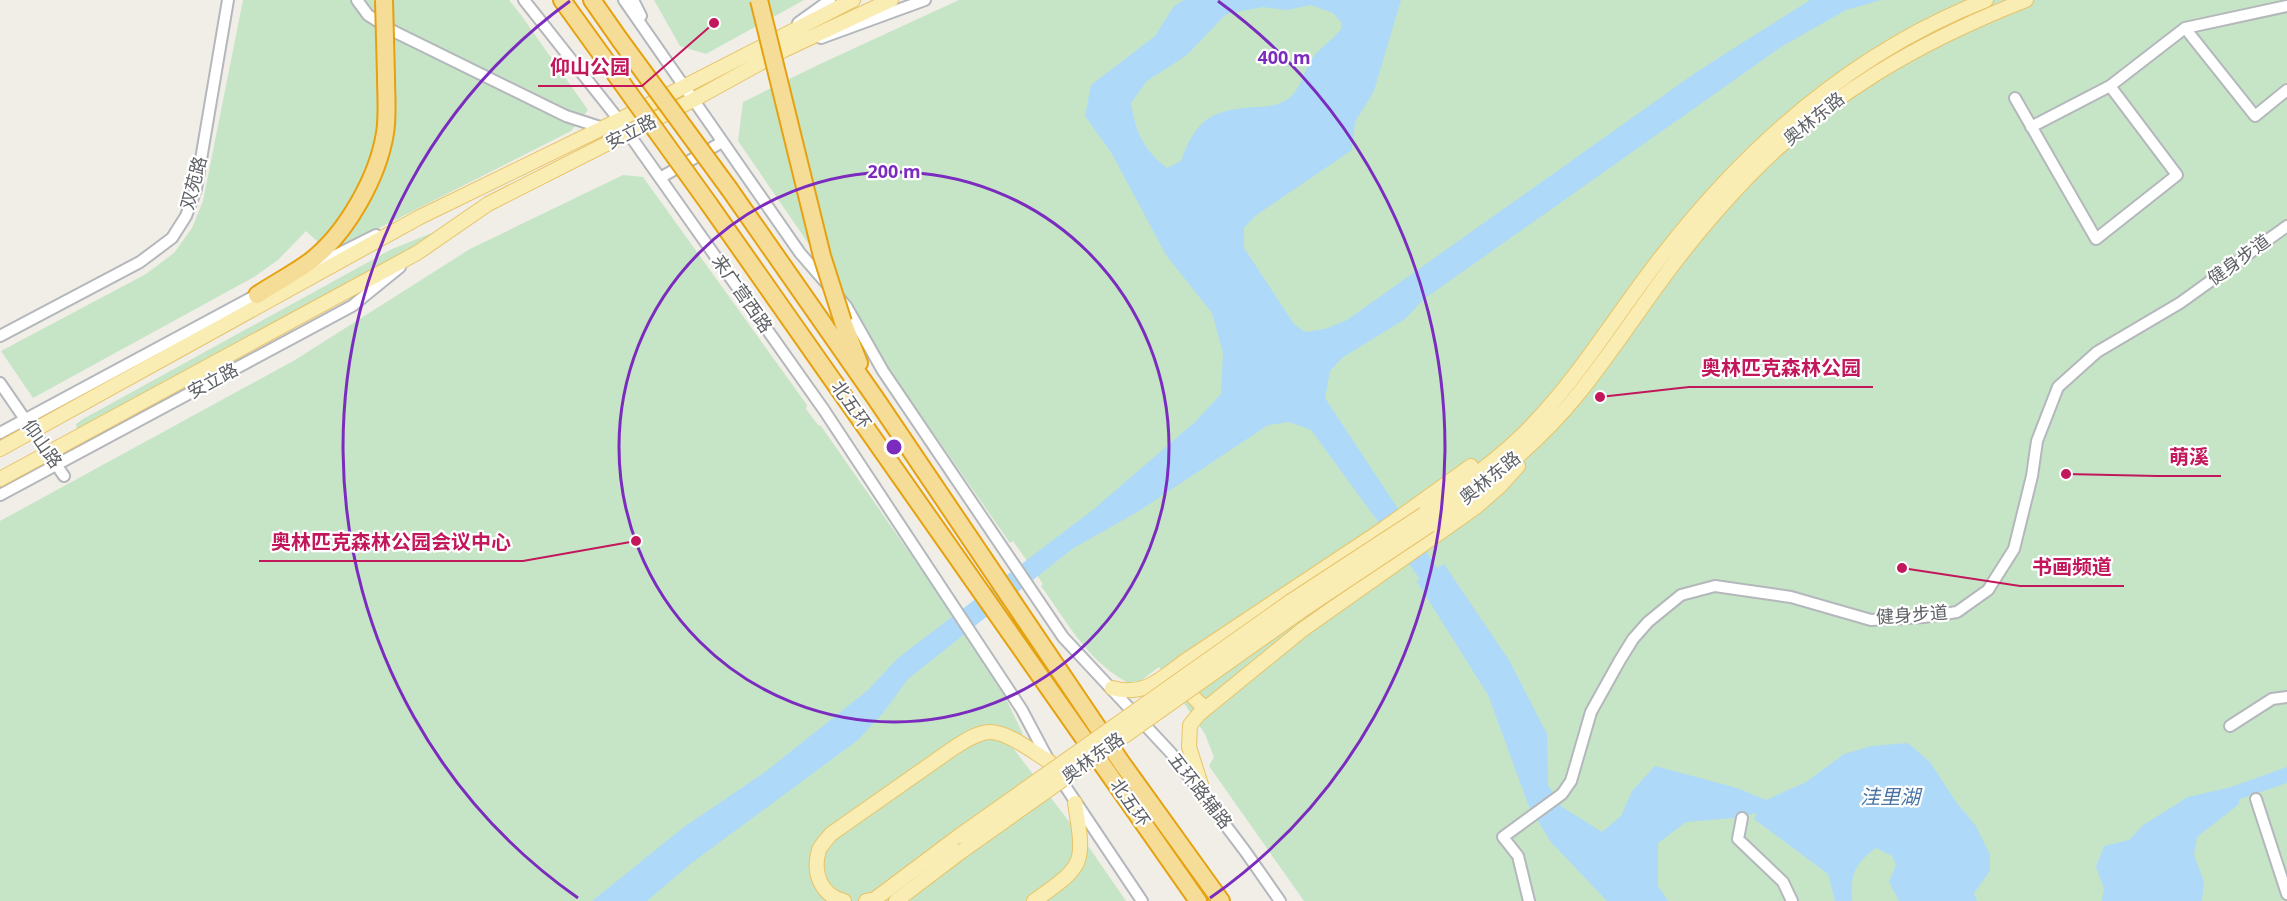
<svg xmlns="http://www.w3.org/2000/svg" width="2287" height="901" font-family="'Noto Sans','Noto Sans SC',sans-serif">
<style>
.green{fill:#c6e5c6}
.water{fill:#aed9f9;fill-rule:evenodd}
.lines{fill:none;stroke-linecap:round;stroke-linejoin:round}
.minor-casing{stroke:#b4b7bb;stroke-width:14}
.major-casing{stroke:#e8c368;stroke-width:16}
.highway-casing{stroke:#e6a111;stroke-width:20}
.minor{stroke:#fff;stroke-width:10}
.major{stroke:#f9edb3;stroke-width:14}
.highway{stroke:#f5dd98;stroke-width:16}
.major-bridge-casing{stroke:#e8c368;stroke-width:16;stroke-linecap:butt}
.highway-bridge-casing{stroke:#e6a111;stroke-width:20;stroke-linecap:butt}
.major-bridge{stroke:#f9edb3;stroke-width:14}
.highway-bridge{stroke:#f5dd98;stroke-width:16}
.ring{fill:none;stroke:#7b2cbf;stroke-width:3}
.labels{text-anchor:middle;stroke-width:4.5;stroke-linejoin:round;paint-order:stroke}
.street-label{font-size:18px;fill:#5f6266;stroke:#fff}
.water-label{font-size:20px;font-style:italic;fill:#4774a2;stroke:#fff}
.centre{fill:#7b2cbf;stroke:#fff;stroke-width:3}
.ring-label{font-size:18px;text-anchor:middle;font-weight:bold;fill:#7b2cbf;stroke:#fff;stroke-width:4.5;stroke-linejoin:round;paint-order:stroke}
.leader{fill:none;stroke:#c2185b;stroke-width:2}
.callout-dot{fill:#c2185b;stroke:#fff;stroke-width:2}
.callout-label{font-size:20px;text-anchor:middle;font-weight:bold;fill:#c2185b;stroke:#fff;stroke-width:4.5;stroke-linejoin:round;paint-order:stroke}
</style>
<rect width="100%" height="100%" fill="#f0eee7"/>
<path class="green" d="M243 0H509L521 15 588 110 571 131 330 253 306 231 278 260 254 277 33 398 1 351 146 274 174 253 192 228 203 201Z
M654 0H804L706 54 680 46Z
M959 0H2287V901H1304L1209 766 1214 757 1205 734 1159 667 1134 686C1089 664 1069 625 1041 586L1043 584 1013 541 1010 543 888 368 837 285 738 141 743 102 820 64Z
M623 175 643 177 807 405 806 409 818 425 821 426 993 672 1023 734 1013 748 1093 853 1126 901H0V521L295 360 470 249Z
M452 225 416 251 77 430 76 424 83 419 392 249Z"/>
<path class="water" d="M1184 0H1401L1374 91 1355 122 1352 150 1255 216 1244 228V248L1294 324 1305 332 1325 329 1347 320 1698 71 1810 0H1881L1846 10 1781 47 1424 299 1405 319 1342 358 1330 371 1325 398 1437 568 1444 564 1509 660 1547 734 1548 785 1562 807 1602 832 1621 816 1632 791 1655 766 1737 788 1766 800 1806 782 1844 754 1872 746 1908 743 1930 762 1956 802 1976 826 1990 855V871L1974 893 1977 901H1899L1889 882 1896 865 1892 856 1876 848C1855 863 1850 875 1852 901H1835L1828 874 1754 819 1757 813 1734 818 1686 822 1658 843V886L1668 901H1607L1550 841 1528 804 1488 695 1417 582 1420 579 1311 430 1289 422 1268 425 1139 511 1072 549 908 679 883 713 858 740 693 862 647 901H592L684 827 765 772 868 690 898 658 1094 509 1196 421 1221 394 1223 353 1212 313 1166 255 1112 154 1085 116 1091 85 1155 36 1174 6ZM1311 5 1333 13 1341 22V29C1333 40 1319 48 1312 59 1303 71 1301 90 1288 99 1281 105 1265 107 1257 107 1212 109 1196 119 1181 161L1167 168C1143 149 1136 133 1131 103L1147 81 1187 55 1226 14 1263 7 1287 10Z
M2287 767V783L2240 799 2238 805 2197 837 2194 855 2204 882 2202 901H2102L2104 888 2096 867 2104 846 2129 840 2143 825 2188 797 2231 787Z"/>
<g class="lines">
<g class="minor-casing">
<path id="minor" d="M357 0 368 15 393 31 566 116 603 128
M524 0 619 120 824 410 1022 710 1049 761
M624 0 800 253 846 306 883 371 1063 637 1171 753 1245 851 1280 901
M633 0 641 16
M798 23 830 0
M2185 28 2287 6
M821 38 925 0
M2015 98 2096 239 2177 175 2110 86 2185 28 2255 116 2287 90
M2031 127 2110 86
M660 178 722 142
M312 267 376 235
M0 336 140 262 172 238 186 216 196 189 228 0
M0 383 64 476
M0 433 260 293
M0 495 352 306 400 267
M2230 726 2272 699 2287 697
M1057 774 1142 901
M2256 799 2287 894
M1742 818 1738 839 1783 882 1792 901
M1529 901 1518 856 1503 837 1562 794 1571 781 1591 712 1620 660 1633 639 1648 622 1681 595 1715 586 1791 597 1871 620 1924 617 1957 612 1988 590 2014 549 2032 476 2037 441 2058 387 2097 352 2180 303 2287 226"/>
</g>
<g class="major-casing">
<path id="major" d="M0 449 420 217 619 120 853 0
M0 479 417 253 488 204 693 100 784 50 891 0
M1424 514C1462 484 1503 457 1536 421 1585 369 1621 307 1665 252 1750 143 1856 51 1986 0
M1430 525C1484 485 1537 446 1579 393 1613 351 1642 305 1675 262 1698 232 1723 203 1749 176 1828 94 1921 41 2026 0
M1184 666C1184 669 1182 672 1183 676 1184 687 1196 703 1206 707
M1112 688C1144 697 1161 679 1185 661L1382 530 1471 466
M1205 797 1189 747 1190 725 1199 714 1302 630 1476 507 1500 486 1518 466
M844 901C821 895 812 873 819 850 822 844 827 839 831 834L955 747C965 741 978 732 990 732 1009 732 1034 753 1050 762
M866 901 875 899 959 836
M896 901 962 851
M1034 901C1085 865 1085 865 1075 803"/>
</g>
<g class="highway-casing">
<path id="highway" d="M562 0 606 61
M592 0 620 40
M730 190 876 399 1121 762 1221 901
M709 204 1198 901
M257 295C275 283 295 273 312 260 347 232 378 177 385 133 388 115 386 95 386 77
M843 322 859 363"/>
</g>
<use href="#minor" class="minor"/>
<use href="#major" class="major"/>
<use href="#highway" class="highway"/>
<g class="major-bridge-casing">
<path id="major-bridge" d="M959 836 1291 601 1424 514
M962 851 1301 611 1430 525"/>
</g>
<g class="highway-bridge-casing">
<path id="highway-bridge" d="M384 0 386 77
M759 0 822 256 843 322
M620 40 730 190
M606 61 709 204"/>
</g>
<use href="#major-bridge" class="major-bridge"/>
<use href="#highway-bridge" class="highway-bridge"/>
</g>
<g class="ring">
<circle cx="894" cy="447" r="275"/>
<path d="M578 898A551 551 0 0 1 570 1M1218 1A551 551 0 0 1 1210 898"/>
</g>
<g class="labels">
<g class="street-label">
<text transform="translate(1814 119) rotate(-39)" y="6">奥林东路</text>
<text transform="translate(631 132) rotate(-27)" y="6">安立路</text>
<text transform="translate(194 183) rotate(-75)" y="6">双苑路</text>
<text transform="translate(2239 260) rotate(-36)" y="6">健身步道</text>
<text transform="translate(742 294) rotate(55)" y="6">来广营西路</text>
<text transform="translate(213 381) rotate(-28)" y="6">安立路</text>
<text transform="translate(851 405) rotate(55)" y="6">北五环</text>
<text transform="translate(42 444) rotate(55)" y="6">仰山路</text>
<text transform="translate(1490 478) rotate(-39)" y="6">奥林东路</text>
<text transform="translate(1912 615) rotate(-4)" y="6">健身步道</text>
<text transform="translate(1093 758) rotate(-36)" y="6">奥林东路</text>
<text transform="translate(1200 791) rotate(52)" y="6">五环路辅路</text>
<text transform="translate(1130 803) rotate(55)" y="6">北五环</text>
</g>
<g class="water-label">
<text x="1890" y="804">洼里湖</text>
</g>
</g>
<circle cx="894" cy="447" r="9" class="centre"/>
<g class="ring-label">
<text x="1284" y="64">400 m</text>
<text x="894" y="178">200 m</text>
</g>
<path class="leader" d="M714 23L642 86H538M1600 397L1689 387H1873M2066 474L2157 476H2221M636 541L523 561H259M1902 568L2020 586H2124"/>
<g class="callout-dot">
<circle cx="714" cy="23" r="6"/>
<circle cx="1600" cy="397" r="6"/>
<circle cx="2066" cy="474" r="6"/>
<circle cx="636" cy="541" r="6"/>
<circle cx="1902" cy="568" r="6"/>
</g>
<g class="callout-label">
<text x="590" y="74">仰山公园</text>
<text x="1781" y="375">奥林匹克森林公园</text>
<text x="2189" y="464">萌溪</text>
<text x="391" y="549">奥林匹克森林公园会议中心</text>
<text x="2072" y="574">书画频道</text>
</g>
</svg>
